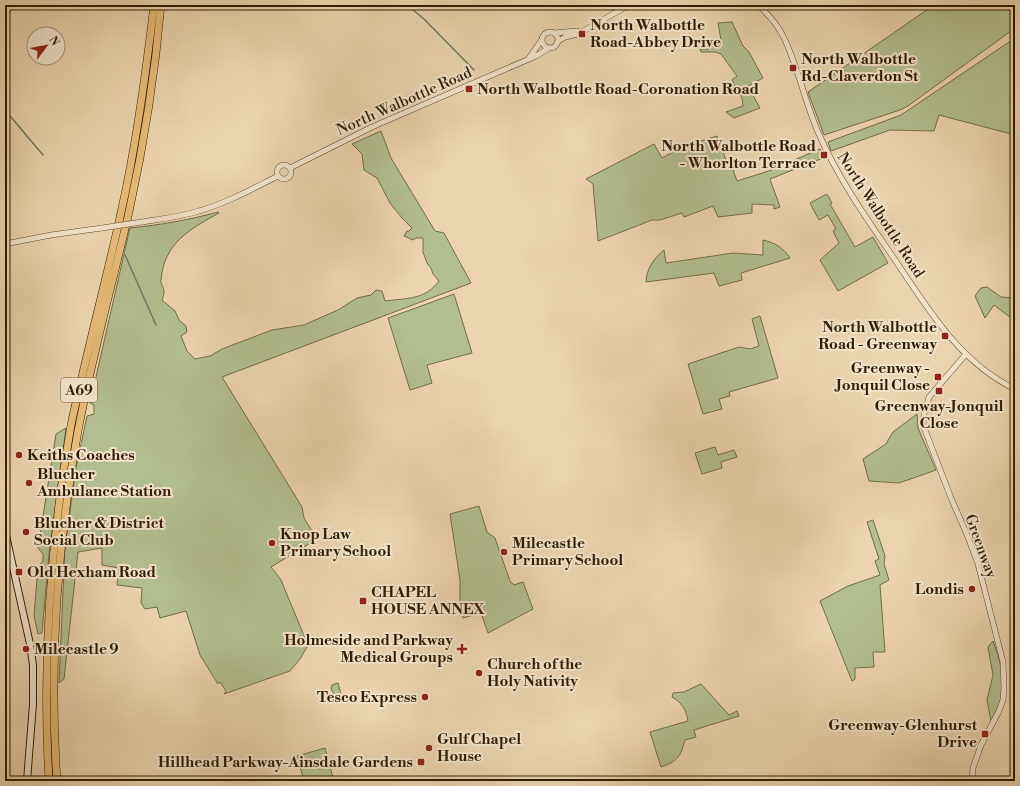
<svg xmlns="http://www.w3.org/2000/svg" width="1020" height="786" font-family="'Libre Bodoni',serif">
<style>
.green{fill:#b2be8f;stroke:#716e48}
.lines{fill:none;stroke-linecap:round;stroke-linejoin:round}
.stream{stroke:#6f7a67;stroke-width:1.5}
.tertiary-casing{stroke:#5f4b2c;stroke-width:6}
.secondary-casing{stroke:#301d01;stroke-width:8}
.trunk-casing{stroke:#301d01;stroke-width:8}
.tertiary{stroke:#f3e3ca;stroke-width:5}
.secondary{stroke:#f3e3ca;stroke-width:6}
.trunk{stroke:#e6ba77;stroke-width:7}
.tertiary-bridge-casing{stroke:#5f4b2c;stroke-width:6;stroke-linecap:butt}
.tertiary-bridge{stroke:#f3e3ca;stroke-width:5}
.poi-dot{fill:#8f2418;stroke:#f3e3ca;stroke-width:1.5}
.labels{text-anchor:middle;stroke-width:4;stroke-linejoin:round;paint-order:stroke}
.shield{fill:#f3e3ca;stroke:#6a583d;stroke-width:1}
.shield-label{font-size:14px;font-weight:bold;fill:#301d01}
.poi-label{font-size:15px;font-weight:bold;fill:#301d01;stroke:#f3e3ca;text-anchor:start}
.street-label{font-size:15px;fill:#301d01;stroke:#f3e3ca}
</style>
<rect width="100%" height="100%" fill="#ecd4ae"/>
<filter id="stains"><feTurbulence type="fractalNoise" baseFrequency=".005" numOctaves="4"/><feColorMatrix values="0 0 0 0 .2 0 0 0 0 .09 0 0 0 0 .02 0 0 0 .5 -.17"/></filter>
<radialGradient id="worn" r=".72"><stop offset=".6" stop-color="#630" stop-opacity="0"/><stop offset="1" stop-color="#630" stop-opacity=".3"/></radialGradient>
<path class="green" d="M934 5H1015V28L908 106 900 110 824 135 808 92Z
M732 22 743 46 749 52 763 78 748 86 760 108 734 118 726 112 743 106 742 98 732 80 737 76 721 54 715 52H701L700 49H708L721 40 718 23Z
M1015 38V135L939 115 934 131 890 130 831 151 828 142 901 115Z
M381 131 391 158 435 231 444 233 471 283 222 377 302 507 304 518 317 539 271 567 281 580 307 643 305 645H308L300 659 290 671 224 694 226 691 220 682 218 684 200 655 186 611 160 618 157 607 145 609 141 603 142 588 117 585 119 568 102 565V548L78 552 64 679 59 683 65 548 76 468 87 416 94 414V405L90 403 130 228C160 225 189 220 218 212L219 213C190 229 164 243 161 280 160 284 164 287 164 291 164 294 163 298 162 300L175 311 179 320 186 326 187 332 181 336 187 351 195 359 210 356 222 349 272 330 304 325 338 310 357 298 371 295 376 290 382 291 385 301C407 298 425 300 439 281L433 274 431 268 427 263 423 252V238H416L413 240 404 236 407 231H409L412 228 402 218 390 203 377 178 364 170 362 154 352 144Z
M717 136 728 165 731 164 737 181 791 164 794 160 820 149 823 158 770 179 780 207 774 209V205L752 204V213L718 217 713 206 684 217 682 213 660 220H652L598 241 593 184 586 179 654 144 662 158 685 146Z
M827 194 832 203 830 204 855 247 873 237 888 263 838 291 820 260 839 243 833 231 836 229 828 215 819 220 810 203Z
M763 240C776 243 783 248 790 258L741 273 742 280 719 286 714 273 646 282C646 269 655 257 664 250L666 263 733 253 763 255Z
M987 287 1001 297 1015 298V321L994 305 985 318 975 296 981 288Z
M454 294 472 353 427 365 432 383 410 390 388 318Z
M760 316 778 378 729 392 730 396 719 399 722 409 703 414 688 364 739 347 750 349 759 346 752 319Z
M917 414 918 428 936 470 899 483 869 481 863 459 886 444 893 432Z
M66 428 49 554 42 633 38 634 34 616 38 566 43 561V554L38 548 56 434Z
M715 447 718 455 734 450 737 457 721 462 722 468 702 474 695 453Z
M479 506 487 532 495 538 510 581 514 585 523 582 533 609 488 633 481 613 463 618 460 610V580L450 514Z
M873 520 885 556 884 564 889 580 880 585 885 652H873L874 667 855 668V679L852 681 820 601 848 586 880 575 875 561 879 559 867 522Z
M993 641C1000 659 1006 682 1000 702 998 709 994 716 991 722L987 700 993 675 988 647Z
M338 683 342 699 338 700 335 697 331 688 332 685Z
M701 684 729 715 737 711 739 716 694 730 696 737 685 740C681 756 677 762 661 767L650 732 688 721C686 709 682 703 672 697L673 693 684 692Z
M325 748 334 781H304L297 756Z"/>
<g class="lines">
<path class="stream" d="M407 5 424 19 474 70
M5 110 43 155
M125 255 156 325"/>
<g class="tertiary-casing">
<path id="tertiary" d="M758 5C768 14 778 25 784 38 798 67 805 102 818 132 837 176 864 215 891 254 925 304 958 362 1015 389
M542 40a8 8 0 1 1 16 0a8 8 0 1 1-16 0Z
M554 33 577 31
M557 42 565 37 578 34 629 5
M529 58 541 41
M277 172a7 7 0 1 1 14 0a7 7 0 1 1-14 0Z
M290 168 372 127 536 56 549 48
M142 222C161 219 180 217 199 211 227 203 252 189 278 176
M5 244 51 235 102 228
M966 354 929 397 924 414 923 425 951 498 968 537 978 564 1003 662 1004 688 1003 700 999 711 981 745 973 768 972 781"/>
</g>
<g class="secondary-casing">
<path id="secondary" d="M5 531 30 644 33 665V704L27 781"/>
</g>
<g class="trunk-casing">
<path id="trunk" d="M49 781C42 664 50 547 70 431 73 413 78 395 82 377 95 320 110 264 122 208 137 141 146 73 154 5
M57 781C49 664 57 546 78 431 92 357 112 285 129 212 144 144 155 74 161 5"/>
</g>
<use href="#tertiary" class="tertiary"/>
<use href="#secondary" class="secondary"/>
<use href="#trunk" class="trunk"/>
<g class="tertiary-bridge-casing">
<path id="tertiary-bridge" d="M102 228 142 222"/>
</g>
<use href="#tertiary-bridge" class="tertiary-bridge"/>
</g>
<g class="poi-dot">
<rect x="578" y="30" width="8" height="8" rx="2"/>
<rect x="789" y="64" width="8" height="8" rx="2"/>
<rect x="465" y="85" width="8" height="8" rx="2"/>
<rect x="820" y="151" width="8" height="8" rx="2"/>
<rect x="941" y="332" width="8" height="8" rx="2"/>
<rect x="934" y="373" width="8" height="8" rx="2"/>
<rect x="935" y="387" width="8" height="8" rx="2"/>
<circle cx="19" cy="455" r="4"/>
<circle cx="29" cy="483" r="4"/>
<circle cx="26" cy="532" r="4"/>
<circle cx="272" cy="543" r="4"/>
<circle cx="504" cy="552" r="4"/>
<rect x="15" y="568" width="8" height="8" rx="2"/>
<circle cx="972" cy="589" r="4"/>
<rect x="359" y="597" width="8" height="8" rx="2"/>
<circle cx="26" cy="649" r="4"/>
<path d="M460 643h4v4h4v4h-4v4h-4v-4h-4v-4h4z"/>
<circle cx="479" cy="673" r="4"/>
<circle cx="425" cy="697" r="4"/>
<rect x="981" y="730" width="8" height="8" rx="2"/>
<circle cx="429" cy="748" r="4"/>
<rect x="417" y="758" width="8" height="8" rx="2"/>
</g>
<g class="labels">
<rect class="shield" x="61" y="378" width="36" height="24" rx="3"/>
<g class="shield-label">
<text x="79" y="395">A69</text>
</g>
<g class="poi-label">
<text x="590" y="30">North Walbottle<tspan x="590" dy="17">Road-Abbey Drive</tspan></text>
<text x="801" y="64">North Walbottle<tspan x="801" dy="17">Rd-Claverdon St</tspan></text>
<text x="477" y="94">North Walbottle Road-Coronation Road</text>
<text x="816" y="151" text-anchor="end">North Walbottle Road<tspan x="816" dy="17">- Whorlton Terrace</tspan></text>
<text x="937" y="332" text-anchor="end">North Walbottle<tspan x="937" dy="17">Road - Greenway</tspan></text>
<text x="930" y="373" text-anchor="end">Greenway -<tspan x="930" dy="17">Jonquil Close</tspan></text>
<text x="939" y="411" text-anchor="middle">Greenway-Jonquil<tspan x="939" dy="17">Close</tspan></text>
<text x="27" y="460">Keiths Coaches</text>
<text x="37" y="479">Blucher<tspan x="37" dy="17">Ambulance Station</tspan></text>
<text x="34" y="528">Blucher &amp; District<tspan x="34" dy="17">Social Club</tspan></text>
<text x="280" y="539">Knop Law<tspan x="280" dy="17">Primary School</tspan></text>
<text x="512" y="548">Milecastle<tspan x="512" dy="17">Primary School</tspan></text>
<text x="27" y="577">Old Hexham Road</text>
<text x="964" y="594" text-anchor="end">Londis</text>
<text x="371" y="597">CHAPEL<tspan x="371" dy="17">HOUSE ANNEX</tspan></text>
<text x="453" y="645" text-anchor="end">Holmeside and Parkway<tspan x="453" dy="17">Medical Groups</tspan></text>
<text x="34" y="654">Milecastle 9</text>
<text x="487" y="669">Church of the<tspan x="487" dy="17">Holy Nativity</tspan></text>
<text x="417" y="702" text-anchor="end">Tesco Express</text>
<text x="977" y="730" text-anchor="end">Greenway-Glenhurst<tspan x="977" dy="17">Drive</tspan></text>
<text x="437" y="744">Gulf Chapel<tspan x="437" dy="17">House</tspan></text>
<text x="413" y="767" text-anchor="end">Hillhead Parkway-Ainsdale Gardens</text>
</g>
<g class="street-label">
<text transform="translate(404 101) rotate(-24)" y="5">North Walbottle Road</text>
<text transform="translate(881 215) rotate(57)" y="5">North Walbottle Road</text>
<text transform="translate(981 546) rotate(70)" y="5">Greenway</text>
</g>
</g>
<rect width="1020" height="786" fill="none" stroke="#ecd4ae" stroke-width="20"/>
<rect x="6" y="6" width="1008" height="774" fill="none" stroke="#301d01" stroke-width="2"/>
<rect x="10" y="10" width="1000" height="766" fill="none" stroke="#301d01"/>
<g transform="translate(46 46) rotate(58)"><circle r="19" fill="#f3e3ca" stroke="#a5947a"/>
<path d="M0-3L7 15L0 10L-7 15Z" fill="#8f2418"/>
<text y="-6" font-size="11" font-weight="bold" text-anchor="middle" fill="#301d01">N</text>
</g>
<rect width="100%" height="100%" filter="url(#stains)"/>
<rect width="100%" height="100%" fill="url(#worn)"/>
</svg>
